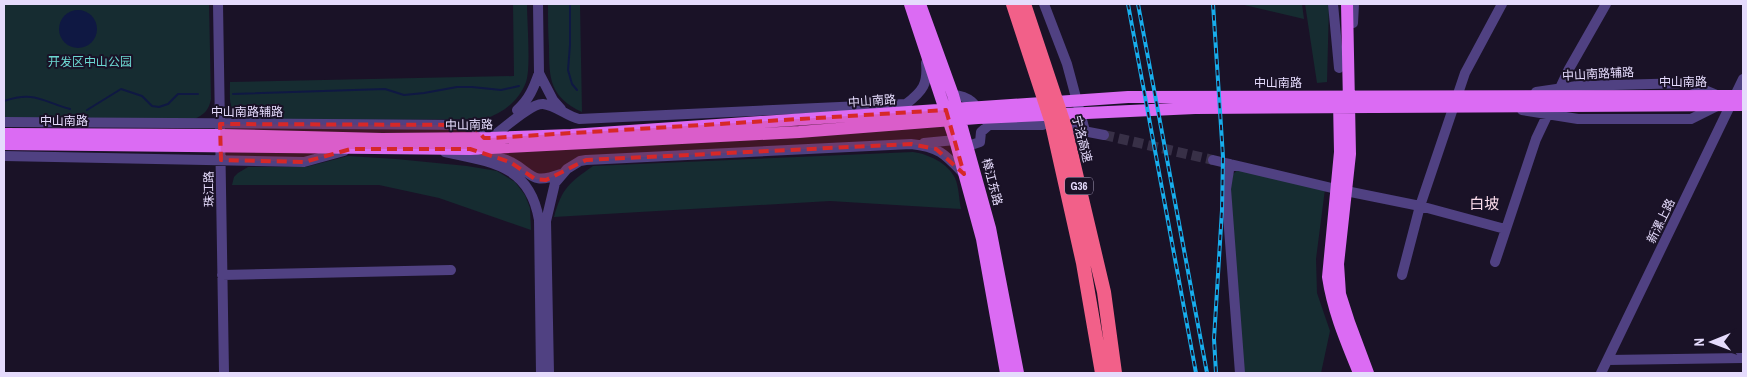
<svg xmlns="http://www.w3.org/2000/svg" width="1747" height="377" font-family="'Archivo Narrow','Noto Sans SC',sans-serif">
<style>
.green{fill:#162c31}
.water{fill:#0f1843}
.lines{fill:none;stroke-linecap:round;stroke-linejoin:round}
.stream{stroke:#0f1843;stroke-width:2}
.minor-tunnel{stroke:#383047;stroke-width:10;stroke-dasharray:10 5;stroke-linecap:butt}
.minor{stroke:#504182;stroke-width:10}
.major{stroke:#db6bf3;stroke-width:12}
.highway{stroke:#f26089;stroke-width:14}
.rail-casing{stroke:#17adec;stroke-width:4}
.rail{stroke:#1a1227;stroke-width:2;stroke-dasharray:5.5;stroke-linecap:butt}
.marked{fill:#d62828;fill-opacity:0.2;stroke:#d62828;stroke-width:4;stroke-dasharray:10 6;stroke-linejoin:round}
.labels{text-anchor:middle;stroke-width:4;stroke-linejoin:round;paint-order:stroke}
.shield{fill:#1a1227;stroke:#a89fbc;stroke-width:1}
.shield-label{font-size:11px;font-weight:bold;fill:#e5dbfc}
.park-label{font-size:12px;fill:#6cd7d1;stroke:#1a1227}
.street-label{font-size:12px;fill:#e5dbfc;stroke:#1a1227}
.quarter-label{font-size:15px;fill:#fcddeb;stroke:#1a1227}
</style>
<rect width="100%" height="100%" fill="#1a1227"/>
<path class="green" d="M4 4H209L211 99C209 110 204 115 194 119L4 118Z
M513 4H527C527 21 531 68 526 82 519 101 503 113 484 119L249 121C227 110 230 104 230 82L514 76Z
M548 4H580L582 112C550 97 549 79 549 47 548 33 548 18 548 4Z
M1240 4H1302L1304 19Z
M1305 4H1329L1327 82 1317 83Z
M913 152C928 154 948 163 955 178 959 187 959 200 961 209L830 201 554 217C562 188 569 183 593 166Z
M348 156 396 159 467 166 497 171 515 182 525 195 530 208 531 230 439 198 379 185H232L234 177 238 173 248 167H306Z
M1239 169 1325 189 1316 259 1317 293 1330 331 1321 373H1243L1230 192 1233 174Z"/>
<path class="water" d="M59 29a19 19 0 1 1 38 0a19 19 0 1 1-38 0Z"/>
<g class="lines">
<path class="stream" d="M570 4V45L568 70 572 84 577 90
M233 94 385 89 404 95 424 93 457 87H472L501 90 519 86
M4 101C35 91 41 101 70 109
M87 110 121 89 142 96 152 106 159 107 168 104 178 94H198"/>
<path class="minor-tunnel" d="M1104 135 1213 160"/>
<path class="minor" d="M218 4 224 373
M538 4 539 73
M1044 4 1067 64 1085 131
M1333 4 1339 68
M1353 23 1354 4
M1536 92 1577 86 1688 83 1717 95
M953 95C974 96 978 110 989 125L981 132 980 142 968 146
M517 110C529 100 534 87 539 73L553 100 561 109
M1522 110 1578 119H1691L1717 106
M4 122 472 125 484 138
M989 125H1043
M1073 129 1104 135
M491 138C502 130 531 103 543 104 555 105 567 116 579 119L906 104C923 91 928 84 926 63
M924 143 955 140
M445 152C491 162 530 165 539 220L541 373
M487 155C495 157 504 158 511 162 534 174 530 185 561 174
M4 156 304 162 344 151
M1213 160 1336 189 1420 206 1505 229
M1230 164 1226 189 1240 373
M1495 262 1536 139 1569 69 1606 4
M222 275 451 270
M1402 275 1420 206 1465 73 1502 4
M1608 360 1743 358
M549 373 546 221 555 183 567 169 580 161 586 160 911 144C939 147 945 154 964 174
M1601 373 1743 79"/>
<path class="major" d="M910 4 955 140 982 239 1006 373
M920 4 953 95 990 228 1018 373
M1347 4 1350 154 1338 264 1340 294 1349 322 1368 373
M1339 101 1340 152 1328 277C1333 311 1346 341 1359 373
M4 134 221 135 382 139 491 138 571 135 1128 97 1743 96
M4 144 470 149 799 132 978 118 1195 108 1743 105"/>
<path class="highway" d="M1013 4 1051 120 1083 263 1102 373
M1024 4 1065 127 1104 292 1115 373"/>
<g class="rail-casing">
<path id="rail" d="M1128 4 1196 373
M1138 4 1207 373
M1213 4 1223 157 1222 210 1214 339 1216 373"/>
</g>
<use href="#rail" class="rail"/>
</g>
<path class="marked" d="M946 110 964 174 936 149 911 144 586 160 546 180 535 179 510 162 470 149H351L304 162 221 160 220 124 472 125 484 138H491Z"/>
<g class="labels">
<rect class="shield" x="1065" y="177.5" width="28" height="17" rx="4"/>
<g class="shield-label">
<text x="1079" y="190">G36</text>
</g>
<g class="park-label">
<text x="90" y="66">开发区中山公园</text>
</g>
<g class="street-label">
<text transform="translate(1598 74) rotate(-3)" y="4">中山南路辅路</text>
<text x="1683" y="86">中山南路</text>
<text x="1278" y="87">中山南路</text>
<text transform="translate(872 101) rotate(-4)" y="4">中山南路</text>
<text x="247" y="116">中山南路辅路</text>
<text x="64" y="125">中山南路</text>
<text transform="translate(469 125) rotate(-1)" y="4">中山南路</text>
<text transform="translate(1082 139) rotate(76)" y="4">宁洛高速</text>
<text transform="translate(992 182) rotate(75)" y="4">樟江东路</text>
<text transform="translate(209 189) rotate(-91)" y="4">珠江路</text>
<text transform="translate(1661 221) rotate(-64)" y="4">新漯上路</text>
</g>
<g class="quarter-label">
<text x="1484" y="209">白坡</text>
</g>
</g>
<rect width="1747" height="377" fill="none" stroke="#e5dbfc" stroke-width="10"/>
<g transform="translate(1712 342) rotate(269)" stroke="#1a1227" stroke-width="4" paint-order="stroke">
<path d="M0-4L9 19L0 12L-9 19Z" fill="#e5dbfc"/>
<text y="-8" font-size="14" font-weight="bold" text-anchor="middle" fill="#e5dbfc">N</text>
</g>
</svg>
